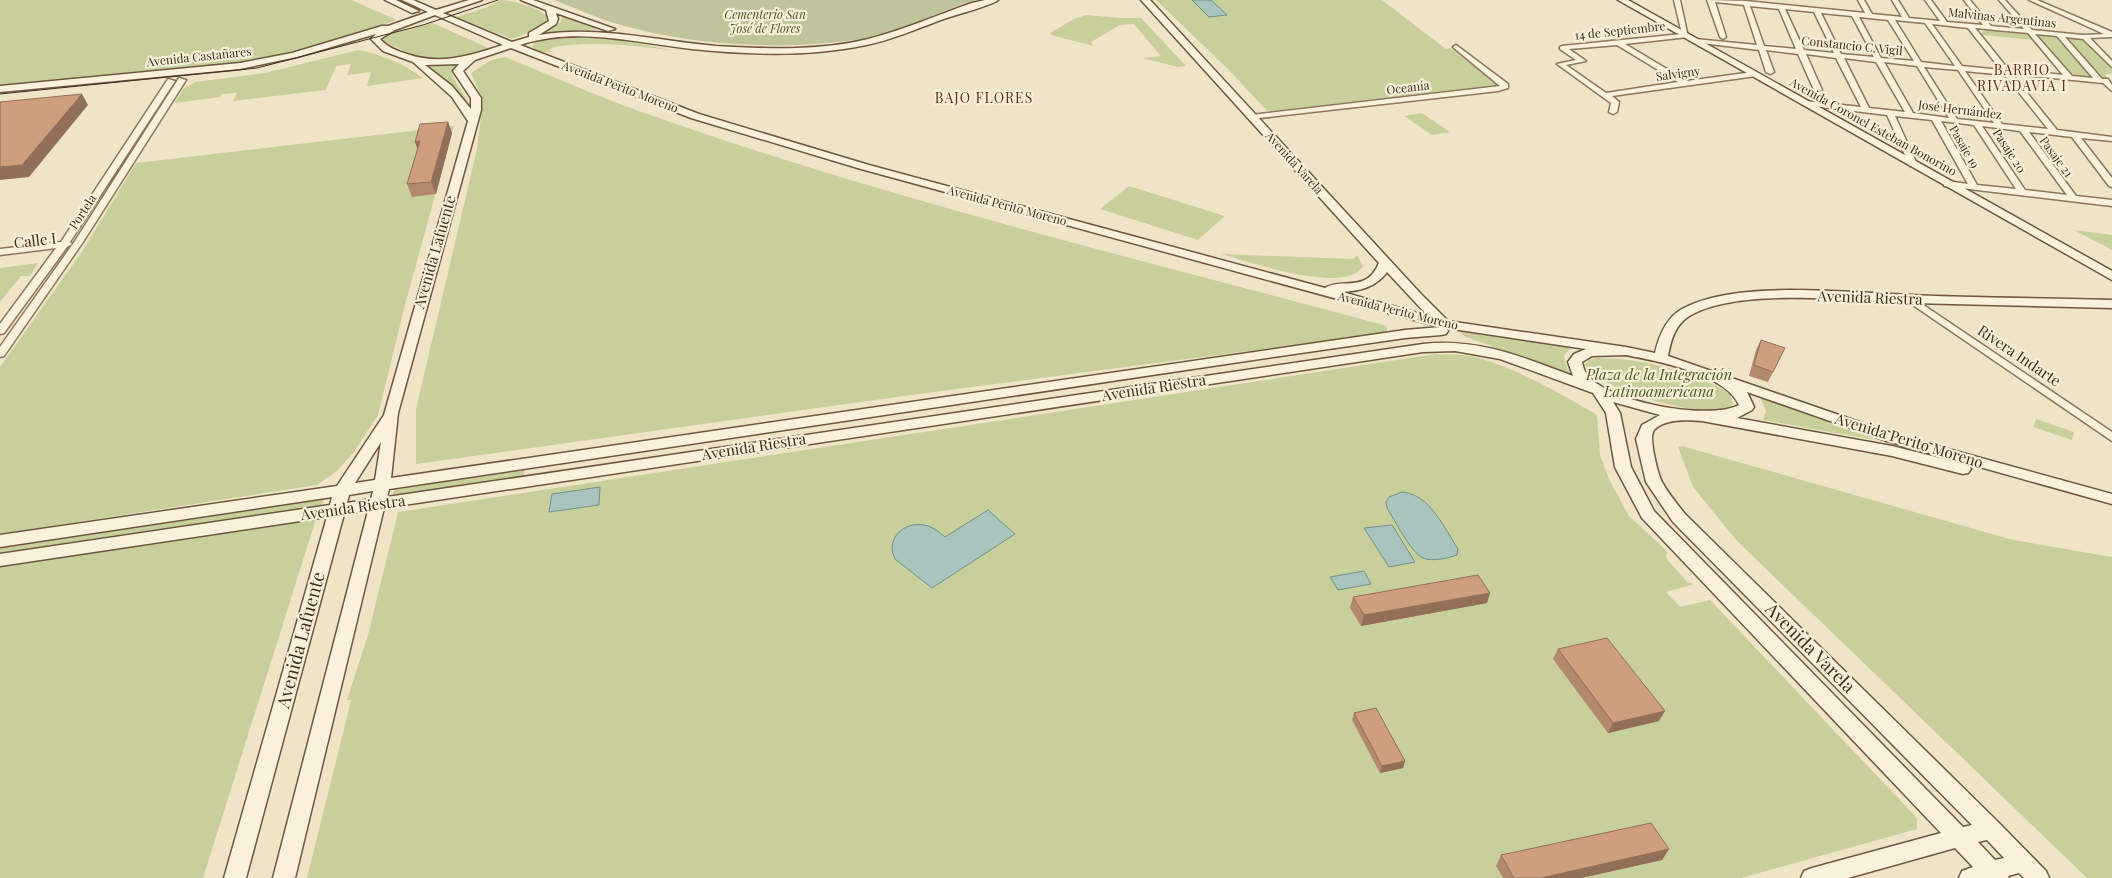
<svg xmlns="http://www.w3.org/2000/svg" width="2112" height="878" font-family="'Playfair Display',serif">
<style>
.green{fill:#c9cf9b}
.cemetery{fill:#bfc49a}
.water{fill:#a9c4bc;stroke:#6f938a}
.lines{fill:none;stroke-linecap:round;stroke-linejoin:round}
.street-casing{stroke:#8d765c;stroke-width:3}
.secondary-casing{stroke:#6f573f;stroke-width:3}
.street{fill:#faf1dc;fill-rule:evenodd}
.secondary{fill:#faf1dc;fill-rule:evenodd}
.tram{stroke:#3d2e20;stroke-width:1}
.wall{fill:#b2896c}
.shaded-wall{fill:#916f58}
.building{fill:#cf9f7d;stroke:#916f58}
.labels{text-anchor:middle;stroke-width:4.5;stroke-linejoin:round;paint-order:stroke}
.far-park-label{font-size:12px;font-style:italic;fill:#4d5a26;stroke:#f7eed8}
.far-street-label{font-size:12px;fill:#3d2e20;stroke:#f7eed8}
.far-neighbourhood-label{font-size:14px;letter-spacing:1px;fill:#6b2e1e;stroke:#f7eed8}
.street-label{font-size:15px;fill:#3d2e20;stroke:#f7eed8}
.park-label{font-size:15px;font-style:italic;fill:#4d5a26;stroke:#f7eed8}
.near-street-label{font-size:18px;fill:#3d2e20;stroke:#f7eed8}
</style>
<rect width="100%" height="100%" fill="#f0e4c8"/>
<path class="green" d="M0 0H351L395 19 394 21 291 52 251 61 0 85Z
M501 0C512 0 546 9 549 20L535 30 512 39 456 17 485 8Z
M1156 0H1382L1446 49 1450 48 1497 84 1496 85 1272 111 1266 110 1229 70Z
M562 15 601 29 569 31 535 36 561 22Z
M1086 15 1121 18H1141L1186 66 1178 67 1142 58 1161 56 1134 24 1120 25 1091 42 1093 46 1051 35 1050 33 1074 19Z
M433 23 486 47 487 49 453 61 422 59 381 40 382 36Z
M1992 29 2084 39 2112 68V73L2105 75 2111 82 2066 78 2033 40 1982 35 1981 33 1985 30Z
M576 35 610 38 675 51C640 46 607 42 571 45 564 46 554 45 549 50L553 52H540L532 47C538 35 564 36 576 35Z
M358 50C381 54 404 64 423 78L367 86 371 72 347 75 351 64 336 66 326 90 233 101 237 93 222 94 220 97 175 103 183 89 195 82 265 73Z
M505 57C555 77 605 100 656 117 895 201 1143 260 1387 326V333L911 395 416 464V409L477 149 483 100 471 73 491 60Z
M458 63 452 69C451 82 467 93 469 107L453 90 426 67Z
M1422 113 1450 132 1432 135 1404 116Z
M454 126 405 305 378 415 354 452 337 471 317 485 0 534V367L83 250 136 163Z
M1129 186 1225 216 1198 240 1100 209Z
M2074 230 2112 235V250L2110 249Z
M1221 254 1353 259 1357 255 1363 266C1346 296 1247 261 1221 254Z
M38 263 30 276H21L0 302V268Z
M1458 331 1478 332 1574 346 1564 355 1565 363 1570 374 1466 337Z
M1436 354C1445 355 1455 354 1464 355 1505 361 1561 394 1597 415L1600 455 1609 479 1629 516 1667 551 1666 558 1687 582 1694 584 1666 592 1680 607 1710 600 1917 818V829L1741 878H307L351 700H347L368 635 398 512Z
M1597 358C1641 358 1685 370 1724 390L1730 394 1733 404C1716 425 1616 391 1596 377 1591 374 1589 369 1585 365L1590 359Z
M1760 397 1876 440 1763 420 1766 411Z
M2036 419 2074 432 2072 440 2033 427Z
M1682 446 2013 540 2112 557V878H2087L1737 541 1693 487 1678 447Z
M525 468 523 479 392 497 395 487Z
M324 499 321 508 0 555V546Z
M316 519 203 878H0V567Z"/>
<path class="cemetery" d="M554 0H976C942 9 910 28 876 36 799 52 697 47 621 25 598 19 576 8 554 0Z"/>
<path class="water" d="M1192 0H1211L1227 15 1209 17Z
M600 487 599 505 549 512 552 494Z
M1402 492C1430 494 1444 528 1458 549L1457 555C1449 558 1431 562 1423 558 1411 553 1394 519 1387 508L1386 502 1389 497Z
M988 510 1015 534 932 588 895 559C884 537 907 519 928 526 935 528 940 533 945 537Z
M1392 525 1415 562 1389 567 1364 528Z
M1364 571 1371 584 1338 590 1330 577Z"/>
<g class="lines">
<g class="street-casing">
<path id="street" d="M1674 0H1680L1688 37 1625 44 1687 81 1753 72H1756V76L1612 96 1619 102 1617 112 1613 114 1609 112 1611 103 1557 64 1576 60 1560 49V47L1562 46 1682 34ZM1617 45 1678 82 1606 93 1566 65 1586 61 1569 49Z
M1707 0 1746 1 1865 13 1858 0H1864L1872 14 1902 17 1892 0H1898L1909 18 1940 21 1925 0H1931L1947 22 1983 25 1964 0H1970L1991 26 2024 29 1999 0H2005L2032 30 2083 35 2104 34 2029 0H2037L2112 32V37L2090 38 2112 61V67L2083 39 2065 37 2102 79H2108L2112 85V91L2103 83 2012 74 2057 130 2112 137V141L2081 138 2112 178V187L2109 186 2072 137 2029 132 2076 196 2112 200V206L1944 186V182L1947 181 1968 184 1932 120 1895 116 1917 164 1910 166 1887 115 1805 105 1801 103 1805 101 1861 107 1836 58 1806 54 1822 90 1818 92 1814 90 1798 54 1766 50 1774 72 1770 74 1766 72 1759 50 1693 42 1692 41 1695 39 1757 45 1744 5 1715 2 1726 37 1723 39 1720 37ZM1750 6 1779 9 1796 49 1764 46ZM1785 9 1814 12 1834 53 1804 50ZM1821 13 1852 16 1874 57 1841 54ZM1859 17 1888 20 1914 61 1881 58ZM1895 20 1925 23 1955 66 1921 62ZM1932 24 1968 28 2001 70 1962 66ZM1975 28 2028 33 2063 75 2008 69ZM2035 34 2057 36 2093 78 2072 76ZM1844 58 1876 62 1905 112 1869 108ZM1884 62 1917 66 1949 118 1913 113ZM1924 67 1958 70 1994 123 1957 119ZM1965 71 2005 75 2048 129 2002 124ZM1941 121 1974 125 2016 189 1977 185ZM1982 126 2020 131 2067 195 2025 190Z
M1456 45 1508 84V88L1498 91 1251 119 1247 117 1251 115 1500 86 1454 48 1453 47Z
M179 78 186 80 83 242 4 356 0 357V347L75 241Z
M168 79 175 81 70 242 72 244 67 247 4 333 0 334V324L56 248 0 255V249L61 242Z
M1910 296 2112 432V441L1907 301 1905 299Z"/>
</g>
<g class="secondary-casing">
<path id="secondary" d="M385 0H396L419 11 412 13Z
M402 0H413L436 10 469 0H482L443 13 512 42 529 37V33L549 21 546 10 521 0H533L615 29 608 31 556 13 558 19 556 24 539 35C599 25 657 41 716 46 765 49 820 51 868 39 904 30 937 15 972 3L985 0H998C991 6 950 16 938 21 914 30 891 40 866 45 810 57 749 55 692 49 635 43 577 26 520 45L699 114 869 165 1325 288C1342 277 1366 294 1379 263L1141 0H1150L1421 294 1448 321 1626 347 1655 353C1659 336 1666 318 1682 309 1736 279 1849 293 1911 295 1978 298 2045 298 2112 300V308C2045 306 1978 305 1912 303 1854 301 1740 287 1691 315 1675 324 1671 340 1668 356L1897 435 2112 494V504L1887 441 1747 392 1754 407 1752 410 1737 418 1892 446 1968 465 1971 469 1968 473 1963 474 1892 456 1702 421C1688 420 1665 418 1654 430 1648 437 1658 474 1662 482 1668 493 1677 504 1685 514L1998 822 2046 871 2049 878H2024L2019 873 2008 876 2009 878H1959L1962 871 1973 867 1955 848 1848 878H1801L1804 871 1812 868 1941 833 1642 518 1615 467 1606 413 1593 393 1500 359 1455 351 1423 352 384 508 295 878H273L368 511 344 514 246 878H224L327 517 0 566V554L330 505 332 497 0 547V535L337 486 384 415 468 121 452 97 413 62 383 51 371 39 376 34 297 57 240 69 0 92V86L240 63 292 53 382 26H388L428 12ZM435 15 503 45C471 55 441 66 407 54 397 51 387 47 380 39L395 30ZM511 48 691 118 861 169 1440 327 1405 330 391 478 398 413 481 110V98L463 71 475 60ZM459 64 453 71 471 98V109L452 86 425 65ZM1387 272 1428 316 1342 292C1360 291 1376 287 1387 272ZM1446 328 1586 349 1574 354 1568 362 1573 376C1523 357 1478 338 1423 344L387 497 389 489 1226 364 1405 338 1441 335 1446 334 1448 331ZM1626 355C1657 361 1726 374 1739 405 1710 421 1604 402 1586 373 1584 370 1583 366 1582 362L1592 356ZM1613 402 1660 415 1642 425 1636 439 1646 482 1673 522 1972 825 1963 827 1654 511 1631 467 1620 413ZM381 442 375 480 355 483ZM373 491 371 499 347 503 349 495ZM1987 840 2004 858 1995 860 1978 842Z
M1618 0H1628L2112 271V280Z"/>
</g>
<use href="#street" class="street"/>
<use href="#secondary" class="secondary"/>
<path class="tram" d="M0 94 257 68 423 25 498 0"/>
</g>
<path class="wall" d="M448 122 452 133 436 194 412 197 407 184Z
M1761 340 1785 348 1768 382 1749 376 1756 350Z
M1353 597 1487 603 1361 626 1350 608Z
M1558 649 1659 721 1608 733 1553 659Z
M1354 713 1405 761 1403 768 1380 773 1352 720Z
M1669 849 1662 860 1581 878H1503L1496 866 1501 855Z"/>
<path class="shaded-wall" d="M82 94 88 105 29 177 0 180V167Z
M448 122 452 133 436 194 431 182Z
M420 141 419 153 415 142Z
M1490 593 1487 603 1361 626 1364 615Z
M1665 711 1659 721 1608 733 1613 723Z
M1405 761 1403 768 1380 773 1382 766Z
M1669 849 1662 860 1581 878H1541Z"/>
<path class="building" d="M82 94 22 165 0 167V102Z
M448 122 431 182 407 184 420 141 415 142 420 124Z
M1761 340 1785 348 1773 372 1754 365Z
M1478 575 1490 593 1364 615 1353 597Z
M1607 638 1665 711 1613 723 1558 649Z
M1376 708 1405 761 1382 766 1354 713Z
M1651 823 1669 849 1541 878H1514L1501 855Z"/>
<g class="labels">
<g class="far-park-label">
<text x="765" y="19">Cementerio San<tspan x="765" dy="14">José de Flores</tspan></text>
</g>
<g class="far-street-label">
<text transform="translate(2002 18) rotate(6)" y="4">Malvinas Argentinas</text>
<text transform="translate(1620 31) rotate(-6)" y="4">14 de Septiembre</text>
<text transform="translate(1852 46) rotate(6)" y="4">Constancio C. Vigil</text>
<text transform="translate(199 57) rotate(-6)" y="4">Avenida Castañares</text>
<text transform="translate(1678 74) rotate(-8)" y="4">Salvigny</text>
<text transform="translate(620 87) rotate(21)" y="4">Avenida Perito Moreno</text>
<text transform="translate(1408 88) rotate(-7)" y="4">Oceanía</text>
<text transform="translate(1960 110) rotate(7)" y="4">José Hernández</text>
<text transform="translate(1873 127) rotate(29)" y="4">Avenida Coronel Esteban Bonorino</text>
<text transform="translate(1964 147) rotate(60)" y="4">Pasaje 19</text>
<text transform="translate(2009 151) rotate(57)" y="4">Pasaje 20</text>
<text transform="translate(2056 157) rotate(54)" y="4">Pasaje 21</text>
<text transform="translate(1294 163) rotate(48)" y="4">Avenida Varela</text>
<text transform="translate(1007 206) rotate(15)" y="4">Avenida Perito Moreno</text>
<text transform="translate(83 212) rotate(-57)" y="4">Portela</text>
<text transform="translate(1398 311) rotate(14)" y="4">Avenida Perito Moreno</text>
</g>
<g class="far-neighbourhood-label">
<text x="2022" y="75">BARRIO<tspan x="2022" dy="16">RIVADAVIA I</tspan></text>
<text x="984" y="103">BAJO FLORES</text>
</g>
<g class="street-label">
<text transform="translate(35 241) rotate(-7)" y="5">Calle I</text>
<text transform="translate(435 252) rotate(-74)" y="5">Avenida Lafuente</text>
<text transform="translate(1870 298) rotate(2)" y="5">Avenida Riestra</text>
<text transform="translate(2019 356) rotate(34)" y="5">Rivera Indarte</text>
<text transform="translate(1154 388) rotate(-9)" y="5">Avenida Riestra</text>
<text transform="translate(1909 441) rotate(17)" y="5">Avenida Perito Moreno</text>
<text transform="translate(754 447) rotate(-9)" y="5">Avenida Riestra</text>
<text transform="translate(353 508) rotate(-8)" y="5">Avenida Riestra</text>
</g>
<g class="park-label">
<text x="1659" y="380">Plaza de la Integración<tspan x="1659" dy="17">Latinoamericana</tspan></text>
</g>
<g class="near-street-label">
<text transform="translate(301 640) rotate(-75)" y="6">Avenida Lafuente</text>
<text transform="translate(1810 648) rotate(45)" y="6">Avenida Varela</text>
</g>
</g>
</svg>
